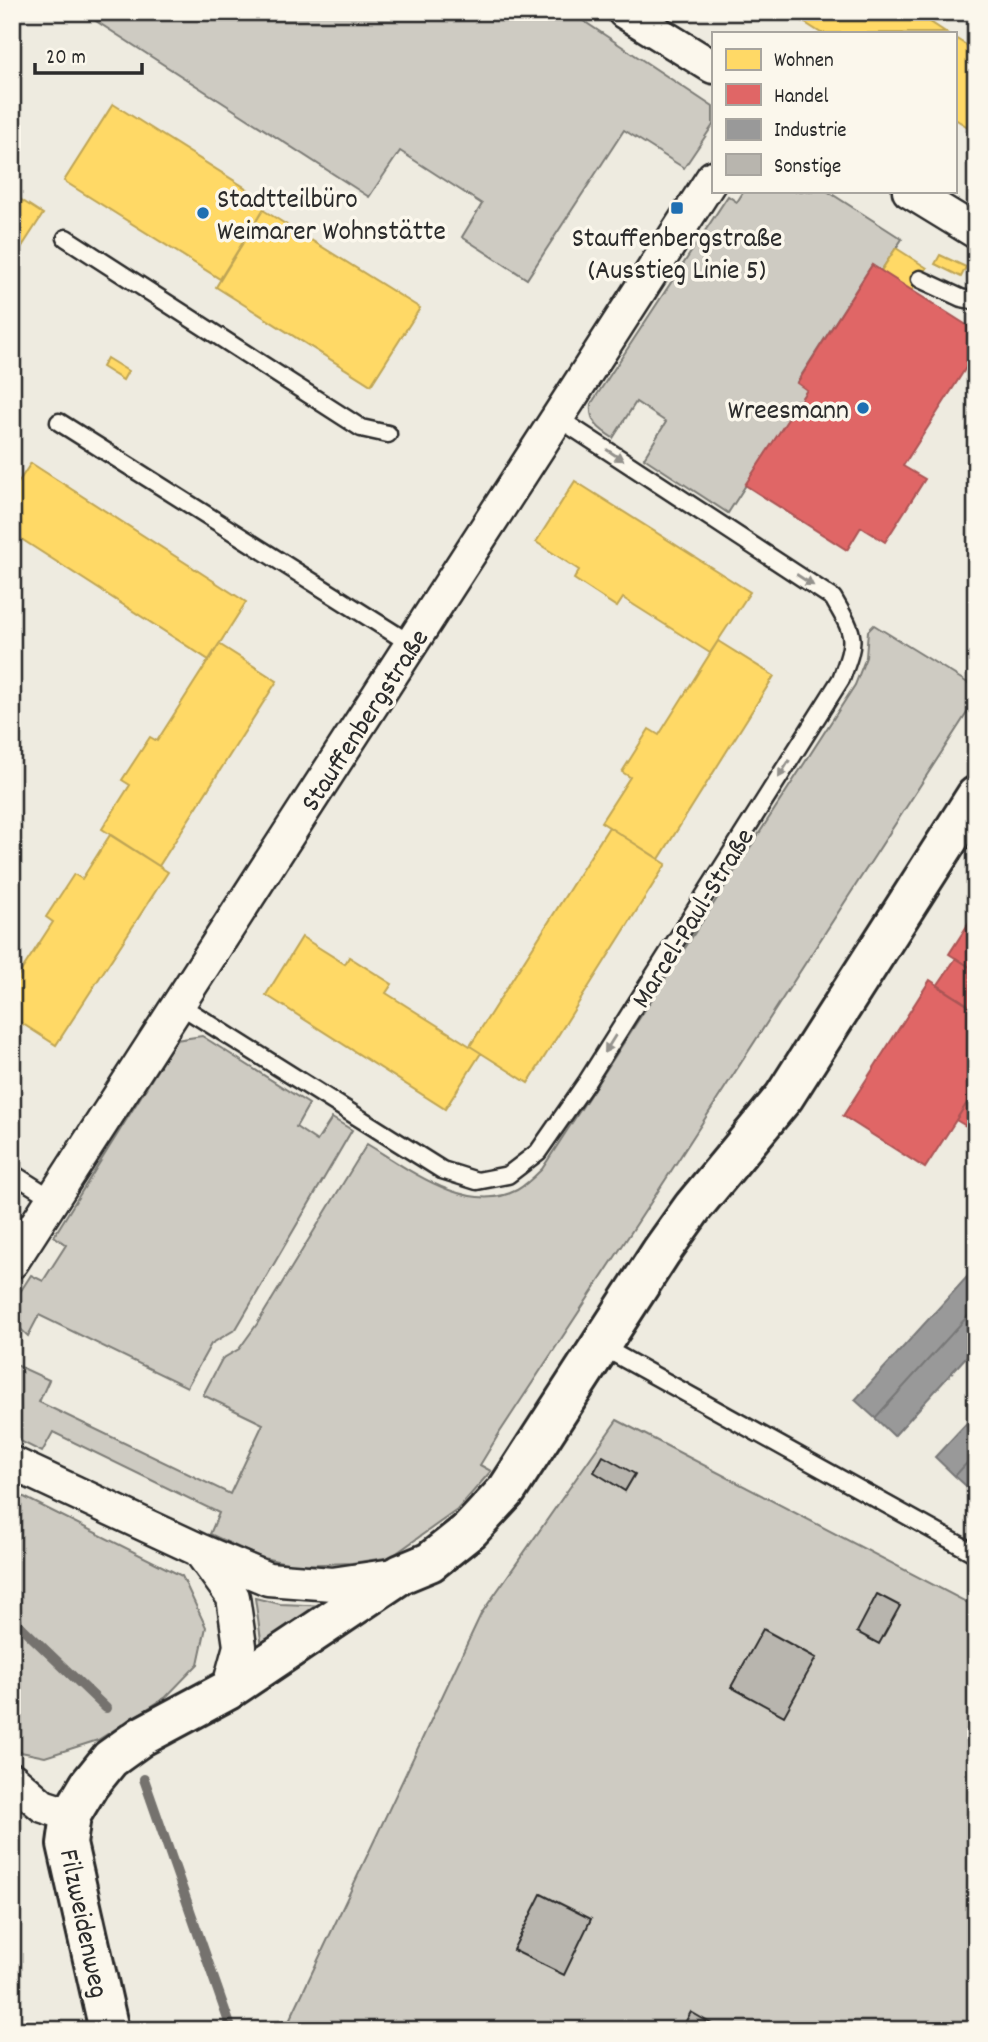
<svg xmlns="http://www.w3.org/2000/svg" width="988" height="2042" font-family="Dekko,sans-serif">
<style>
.green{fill:#cecbc2;stroke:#7c7b76;stroke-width:2}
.homes{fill:#ffd966;stroke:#bfa554;stroke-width:2}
.shops{fill:#e06666;stroke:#aa5454;stroke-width:2}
.industry{fill:#999;stroke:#787878;stroke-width:2}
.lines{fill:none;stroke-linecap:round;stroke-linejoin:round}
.stream{stroke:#74726e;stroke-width:10}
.building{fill:#b8b5ae;stroke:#2b2b2b;stroke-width:2}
.service-casing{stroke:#2b2b2b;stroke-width:21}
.minor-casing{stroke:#2b2b2b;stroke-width:37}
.tertiary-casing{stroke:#2b2b2b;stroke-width:44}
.service{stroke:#fbf7ec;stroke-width:16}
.minor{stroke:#fbf7ec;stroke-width:32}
.tertiary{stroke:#fbf7ec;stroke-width:38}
.oneway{fill:#93918c}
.poi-dot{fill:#1f6fb2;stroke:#fbf7ec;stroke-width:2.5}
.labels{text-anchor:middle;stroke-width:7;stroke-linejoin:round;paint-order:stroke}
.poi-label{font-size:28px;fill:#2b2b2b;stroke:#fbf7ec;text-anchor:start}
.street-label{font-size:28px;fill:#2b2b2b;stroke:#fbf7ec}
</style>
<rect width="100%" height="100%" fill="#eeebe0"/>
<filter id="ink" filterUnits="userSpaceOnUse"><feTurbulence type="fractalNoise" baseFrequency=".0143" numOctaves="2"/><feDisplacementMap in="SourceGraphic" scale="14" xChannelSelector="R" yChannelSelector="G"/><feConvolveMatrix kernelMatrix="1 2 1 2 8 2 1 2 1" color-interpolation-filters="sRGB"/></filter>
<g filter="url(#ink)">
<path class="green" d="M82 12H570L713 107V125L684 168 624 130 527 279 462 237 482 204 400 151 369 197Z
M744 191H827L902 239 881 271 872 265 797 382 807 390 728 513 644 458 666 422 636 402 613 438C599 429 589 422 591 404L728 196 737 202Z
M874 625 976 688V699L653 1199 500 1432 480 1465 491 1471 457 1510 391 1557 352 1563 296 1565 259 1557 210 1534 219 1513 53 1432 42 1452 12 1437V1363L49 1380 39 1402 230 1494 263 1424 203 1395 222 1359 239 1349 257 1324 367 1144C407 1168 468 1216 517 1190 526 1185 535 1176 542 1169L855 685 866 657 868 631Z
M202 1036 309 1104 296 1127 317 1141 332 1118 352 1130 236 1329 211 1344 187 1387 39 1315 28 1336C1 1314 16 1299 31 1275L43 1281 66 1245 54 1236 176 1040Z
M617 1420 976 1607V2030H285L481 1614Z
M12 1491 182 1576 206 1627 198 1664 166 1697 98 1740 45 1757 16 1751 12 1748Z
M255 1598 280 1604 333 1606 262 1647Z"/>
<path class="homes" d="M788 12H915L947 33H821Z
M955 38 976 51V132L955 119Z
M113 104 268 202 220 279 64 181Z
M12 194 43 214 12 262Z
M263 210 420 308 371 385 216 287Z
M896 248 927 268 912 291 881 271Z
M940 255 966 267 961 277 935 264Z
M107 358 128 371 123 380 102 367Z
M31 463 246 602 209 660 12 533V492Z
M575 481 750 592 710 653 623 598 617 607 574 579 579 570 536 542Z
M718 641 774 676 659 859 601 822 630 777 622 772 649 729 659 735Z
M219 644 277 681 159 866 102 829 130 785 122 780 150 737 157 741Z
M609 827 666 864 528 1083 470 1046Z
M110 835 168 872 56 1045 12 1017V985L53 922 46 917 74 874 82 879Z
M302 937 345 964 349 957 392 984 386 993 481 1053 445 1109 266 995Z"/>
<path class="shops" d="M872 265 976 331V352L903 466 925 479 885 542 861 527 847 550 745 485 807 390 797 383Z
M976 912V971L949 954Z
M956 958 976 971V1003L972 1008 937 986Z
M930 980 976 1010V1089L925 1168 843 1116Z
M976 1089V1123L971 1129 956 1120Z"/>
<path class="industry" d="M976 1267V1307L875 1418 855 1400Z
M976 1307V1346L894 1436 875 1418Z
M976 1413V1453L955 1476 935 1457Z
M976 1453V1491L974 1493 955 1476Z"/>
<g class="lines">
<path class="stream" d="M12 1618 106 1708
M144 1779 230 2025"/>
</g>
<path class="building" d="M603 1456 635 1474 625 1491 594 1472Z
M877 1594 900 1606 879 1644 857 1632Z
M763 1629 816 1658 784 1716 731 1687Z
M541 1894 591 1919 564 1975 513 1950Z
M691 2012 722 2030H681Z"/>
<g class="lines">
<g class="service-casing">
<path id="service" d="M66 238 361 428 388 434
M920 279 961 298 976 301
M59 422 411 644
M178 1004 442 1170 477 1181 508 1175 538 1152 586 1083 841 679C857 637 855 636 833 598L558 418
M12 1173 53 1199
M601 1346 976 1554"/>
</g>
<g class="minor-casing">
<path id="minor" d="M624 12 713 67
M909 191 976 232
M12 1262 713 177
M12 1463 199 1550 268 1579 332 1584 400 1574
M199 1550 233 1597 240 1646 228 1690
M12 1779 43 1806 71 1815"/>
</g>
<g class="tertiary-casing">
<path id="tertiary" d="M109 2030 67 1844 71 1815 89 1785 110 1759 142 1736 228 1690 401 1574 430 1562 470 1530 507 1490 661 1252 693 1207 784 1097 976 796"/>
</g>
<use href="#service" class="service"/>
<use href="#minor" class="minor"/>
<use href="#tertiary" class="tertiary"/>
</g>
<defs><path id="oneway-solid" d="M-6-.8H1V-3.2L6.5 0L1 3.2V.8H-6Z" transform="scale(1.75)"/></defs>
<g class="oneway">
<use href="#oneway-solid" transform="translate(615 455) rotate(33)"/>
<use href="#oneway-solid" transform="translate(805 580) rotate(33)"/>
<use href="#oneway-solid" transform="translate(784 769) rotate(122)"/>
<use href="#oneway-solid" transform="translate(610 1044) rotate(122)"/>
</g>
</g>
<g class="poi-dot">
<rect x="670" y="201" width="14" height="14" rx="3.5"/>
<circle cx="203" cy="213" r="7"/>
<circle cx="863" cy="408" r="7"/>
</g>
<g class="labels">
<g class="poi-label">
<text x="217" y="207">Stadtteilbüro<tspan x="217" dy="32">Weimarer Wohnstätte</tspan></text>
<text x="677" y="246" text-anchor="middle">Stauffenbergstraße<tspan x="677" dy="32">(Ausstieg Linie 5)</tspan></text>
<text x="849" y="418" text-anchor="end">Wreesmann</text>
</g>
<g class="street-label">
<text transform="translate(363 719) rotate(-57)" y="10">Stauffenbergstraße</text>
<text transform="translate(691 917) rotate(-58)" y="10">Marcel-Paul-Straße</text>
<text transform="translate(86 1923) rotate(78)" y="10">Filzweidenweg</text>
</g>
</g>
<rect width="988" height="2042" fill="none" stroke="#fbf7ec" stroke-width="42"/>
<rect x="21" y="21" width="946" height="2000" fill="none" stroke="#2b2b2b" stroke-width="2.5" filter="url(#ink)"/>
<rect x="712" y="32" width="245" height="161" fill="#fbf7ec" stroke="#a8a59f" stroke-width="2"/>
<rect x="726" y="49" width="35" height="21" fill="#ffd966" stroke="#a8a59f" stroke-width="2"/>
<text x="774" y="66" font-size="21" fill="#2b2b2b">Wohnen</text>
<rect x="726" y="84" width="35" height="21" fill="#e06666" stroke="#a8a59f" stroke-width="2"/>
<text x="774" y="102" font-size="21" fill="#2b2b2b">Handel</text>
<rect x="726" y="119" width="35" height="21" fill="#999999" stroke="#a8a59f" stroke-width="2"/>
<text x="774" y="136" font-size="21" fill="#2b2b2b">Industrie</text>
<rect x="726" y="154" width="35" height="21" fill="#b8b5ae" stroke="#a8a59f" stroke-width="2"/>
<text x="774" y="172" font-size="21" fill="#2b2b2b">Sonstige</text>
<path d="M35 63v10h107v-10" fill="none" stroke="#2b2b2b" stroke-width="3.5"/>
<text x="46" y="63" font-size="21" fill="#2b2b2b" stroke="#fbf7ec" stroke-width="5" paint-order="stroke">20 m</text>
</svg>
